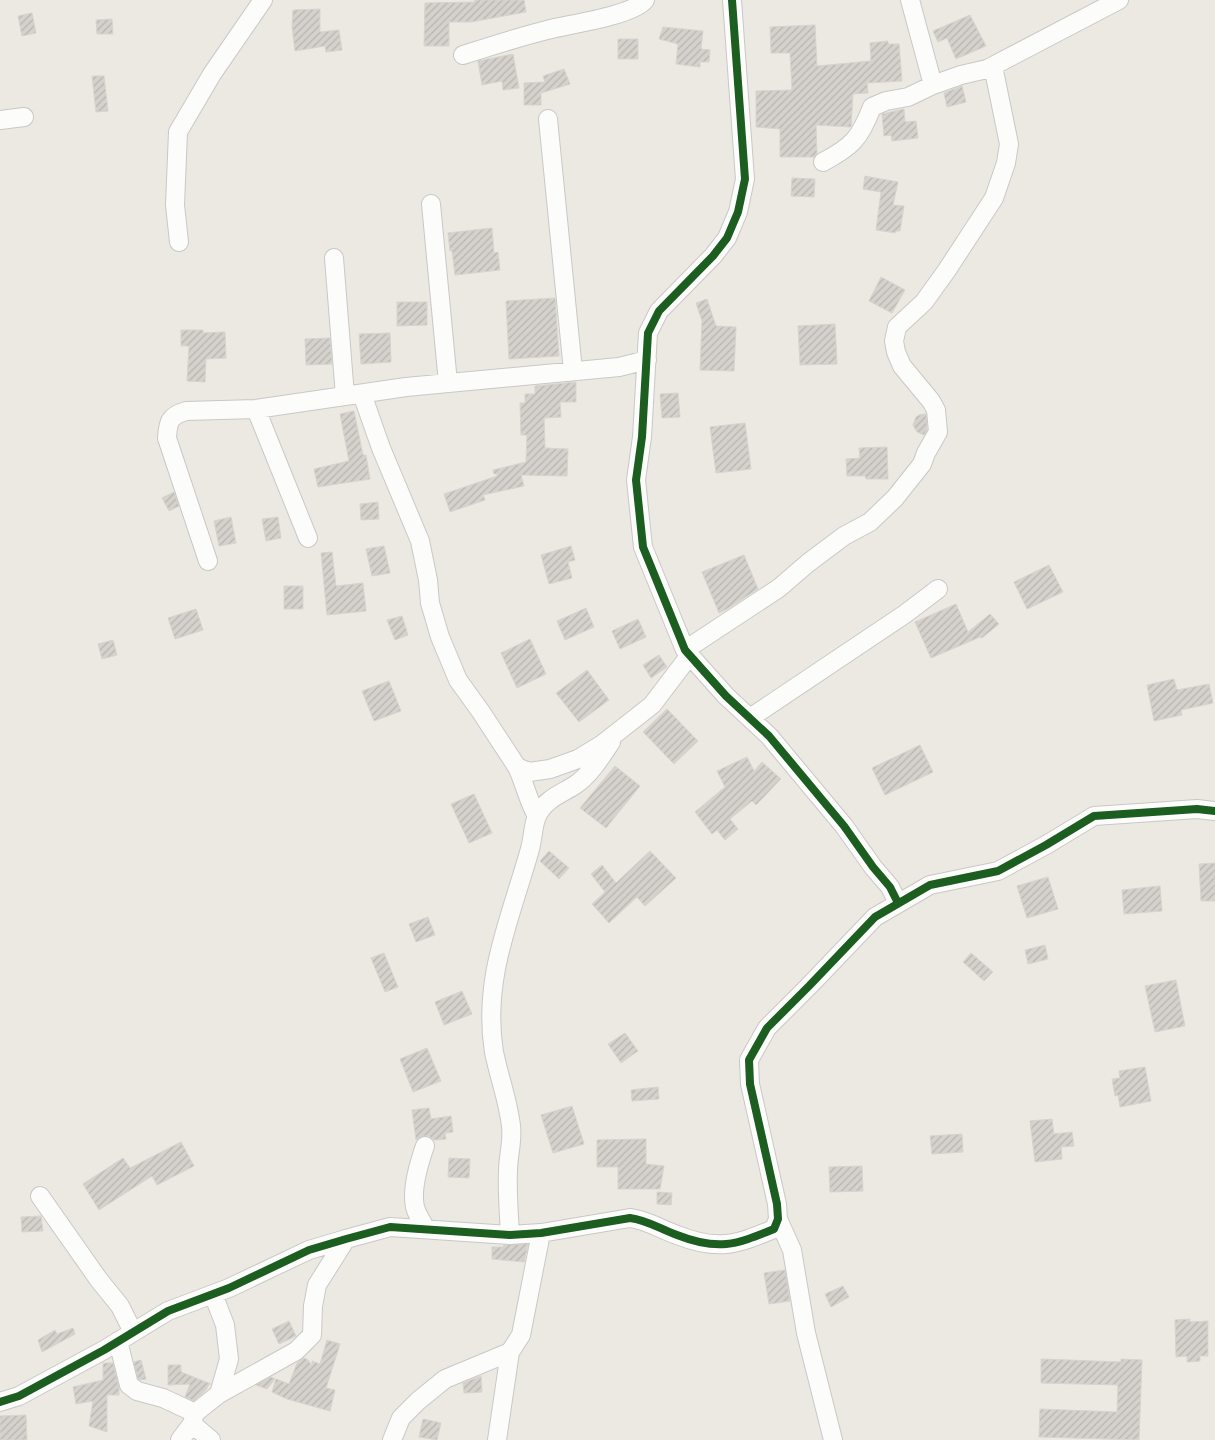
<svg xmlns="http://www.w3.org/2000/svg" width="1215" height="1440" font-family="'Fira Sans',sans-serif">
<style>
.building{fill:url(#building-hatch);stroke:#d7d4ce}
.lines{fill:none;stroke-linecap:round;stroke-linejoin:round}
.minor-casing{stroke:#c9c8c7;stroke-width:20}
.minor{stroke:#fcfcfb;stroke-width:18}
.cycleway-casing{stroke:#fff;stroke-width:11}
.cycleway{stroke:#1b5e20;stroke-width:8}
</style>
<defs>
<pattern id="building-hatch" width="6" height="6" patternUnits="userSpaceOnUse" patternTransform="scale(1.25)"><rect width="6" height="6" fill="#d5d2cd"/><path d="M-1 1l2-2M0 6l6-6M5 7l2-2" fill="none" stroke="#b7b5b0"/></pattern>
</defs>
<rect width="100%" height="100%" fill="#ece9e2"/>
<path class="building" d="M474 0H524L526 12 471 22H449V46H424L425 3 475 2Z
M320 9V32L339 30 342 50 326 52 325 46 295 51 292 27 293 10Z
M32 13 36 33 22 36 18 16Z
M970 15 986 46 956 59 947 38 938 42 933 31Z
M112 19 113 34H97L96 20Z
M815 25 817 66 871 61 870 43 888 41V44H899L902 81 867 83 868 93 853 94 851 127 816 125 817 154 814 157H780V129L756 127V91L792 90 790 53H771L770 27Z
M663 27 703 31 701 49 710 50 709 62H700V67L676 64 678 44 659 39Z
M618 39H638V59H618Z
M513 54 519 88 503 90 502 81 482 85 478 61Z
M564 69 570 84 541 93V105H524V83L545 82 543 76Z
M92 76H104L108 111 96 112Z
M962 86 966 102 947 107 944 93Z
M904 109 905 122 916 121 918 138 892 141 891 135 884 136 882 114Z
M865 176 898 182 893 205 904 206 900 231H896L895 233 876 230 881 192 863 189Z
M792 178 815 179 814 197 791 196Z
M492 228 494 253 498 252 500 270 455 275 452 251H450L448 233Z
M881 277 905 290 892 313 869 301Z
M555 298 559 356 509 359 506 301Z
M707 299 716 326 736 327 734 371 700 370 702 321 696 303Z
M397 302H427V325L397 326Z
M835 324 837 364 800 365 798 326Z
M181 330H203V333L225 332 226 358 206 359 205 382 187 381 189 346H181Z
M390 333 391 362 361 364 359 334Z
M330 338 332 364 306 365 305 339Z
M576 382V402H560L561 417 544 418 545 448 568 449 567 476 521 475 524 486 483 495 485 500 450 512 444 494 497 476V474H494L493 470 526 462 527 435H521L520 403H525V394H535V386Z
M678 393 680 417 662 418 660 394Z
M354 411 363 455H366L370 479 318 487 314 469 349 461 340 414Z
M926 414 927 430 924 435 917 432 913 425 916 417 919 415Z
M745 423 751 469 716 473 710 427Z
M887 447 888 479H866L865 476H847L846 459 860 458 859 448Z
M174 492 179 506 169 511 162 498Z
M378 502 379 519 361 520 360 504Z
M231 517 236 543 219 546 214 521Z
M278 517 281 538 266 541 262 519Z
M384 546 390 573 372 576 366 549Z
M571 546 575 560 568 562 572 578 549 584 541 555Z
M332 552 336 586 363 583 366 611 327 615 321 553Z
M744 555 758 589 727 609 719 613 702 572Z
M1049 565 1063 592 1027 609 1014 582Z
M284 586H303V609H284Z
M956 604 968 632 990 614 999 624 982 638 980 637 931 658 915 622Z
M586 608 594 627 565 640 557 621Z
M196 609 203 630 175 639 168 618Z
M402 616 408 635 395 640 387 620Z
M638 619 646 637 620 649 612 631Z
M530 639 546 674 517 688 501 653Z
M113 640 117 655 102 659 98 644Z
M659 655 667 667 651 678 643 665Z
M587 670 609 700 579 722 556 693Z
M1174 679 1177 690 1209 684 1213 703 1181 710 1182 715 1154 721 1147 685Z
M389 681 401 711 374 721 362 691Z
M667 709 698 741 674 764 643 732Z
M920 745 933 772 885 795 872 768Z
M747 757 754 771 762 762 781 779 756 805 752 801 730 819 738 829 725 840 717 830 712 834 695 812 725 787 717 771Z
M615 766 640 786 606 828 580 808Z
M474 794 492 833 469 843 451 804Z
M549 851 569 868 559 879 540 861Z
M650 851 676 878 645 906 637 897 609 923 592 904 605 892 591 874 602 865 616 883Z
M1215 863V901H1201L1199 864Z
M1048 877 1058 909 1027 918 1017 886Z
M1160 886 1162 911 1124 914 1122 890Z
M428 917 435 935 416 942 409 924Z
M1045 945 1048 959 1028 964 1025 950Z
M384 953 398 987 385 992 371 958Z
M971 953 993 972 984 981 963 962Z
M1176 980 1185 1026 1155 1032 1145 986Z
M462 991 472 1014 444 1025 435 1002Z
M625 1033 638 1051 621 1063 608 1044Z
M427 1048 441 1081 413 1092 400 1059Z
M1145 1067 1151 1101 1120 1107 1118 1095 1115 1096 1112 1079 1120 1078 1119 1071Z
M658 1087 659 1099 632 1101 631 1090Z
M572 1106 584 1144 553 1153 541 1115Z
M429 1108 431 1119 451 1116 453 1132 445 1133 446 1139 434 1140 429 1136H423L416 1140 412 1110Z
M1052 1119 1054 1134 1072 1132 1074 1146 1061 1147 1062 1159 1035 1162 1030 1121Z
M962 1134 963 1152 932 1154 930 1136Z
M646 1139V1164L664 1166 660 1189H618V1167H597V1140Z
M181 1142 194 1166 157 1185 152 1176 99 1210 83 1184 123 1158 130 1168Z
M449 1158 470 1159 469 1178 448 1177Z
M862 1166 863 1191 830 1192 829 1167Z
M657 1192 672 1193 671 1205 657 1204Z
M41 1216 43 1231 22 1232 21 1217Z
M528 1244 524 1262 492 1259V1247H503L504 1245Z
M785 1270 790 1301 769 1304 764 1273Z
M843 1286 849 1297 831 1307 825 1294Z
M1190 1319V1322L1208 1321V1356H1200V1361L1187 1362V1356L1176 1357 1175 1320Z
M289 1321 296 1336 279 1344 272 1329Z
M73 1328 75 1334 42 1352 38 1340 55 1330 57 1334Z
M327 1340 340 1344 326 1388 335 1390 330 1411 287 1399 272 1392 276 1379 289 1384 297 1363 304 1358 308 1360 312 1366V1361L320 1364Z
M1041 1359 1121 1362V1359L1142 1360 1139 1440 1039 1437 1040 1409 1117 1412 1118 1385 1041 1383Z
M141 1360 146 1379 140 1380 138 1379 134 1362Z
M103 1363H113L119 1388V1395H107V1432L89 1426 93 1401 76 1404 73 1387 103 1380Z
M168 1365H181V1372L211 1384H209L206 1390 194 1401 185 1397 190 1384 168 1385Z
M481 1376 482 1392 464 1393 463 1383Z
M271 1377 275 1379 267 1389 256 1385Z
M26 1415 27 1440H0V1416Z
M423 1419 441 1423 437 1440 419 1437Z"/>
<g class="lines">
<g class="minor-casing">
<path id="minor" d="M732 0 745 179 738 212 727 238 713 256 659 311 648 333 642 437 636 480 643 547 685 650 726 696 769 736 844 826 873 867 890 887 898 903
M910 0 933 85
M463 55C491 46 519 37 547 30 569 24 632 16 645 0
M548 119 573 371
M0 120 24 117
M823 162C853 146 860 138 872 107L886 101 908 97 933 85 961 75 987 69 1119 0
M431 204 448 383
M179 242 175 205 178 132 212 74 263 0
M334 258 345 396
M362 394 381 448 420 541 428 580 430 603 440 637 458 680 481 712 517 767 529 772 550 769 578 759 601 745 652 705 690 655
M256 409 308 538
M208 561 167 438C168 422 169 416 186 411L256 409 406 387 619 367 647 360
M685 650 779 588 808 563 844 536 870 522 895 498 922 464 926 453 938 432 936 410 931 401 902 366 896 352 894 341 897 327 924 302 947 270 994 198 1006 163 1009 144 993 66
M750 718 905 614 938 589
M517 767C525 784 528 801 537 816
M425 1146C419 1163 411 1189 415 1207 417 1215 422 1222 426 1229
M40 1196 99 1280 120 1306 133 1332
M778 1219 792 1250 806 1333 833 1440
M510 1235C509 1214 507 1192 508 1171 508 1156 513 1141 511 1126 508 1100 499 1077 494 1052 482 979 511 917 530 849 533 838 533 825 537 816 545 799 561 794 575 785 590 775 601 757 611 742
M213 1294 225 1325 229 1359 219 1394
M118 1341 129 1385 137 1391 163 1398 195 1413
M0 1402 19 1396 104 1350 168 1311 229 1288 309 1250 346 1239 390 1227 510 1235 541 1233 630 1218C647 1220 660 1229 677 1235 718 1251 735 1245 774 1229L778 1219 777 1204 750 1084 749 1060 767 1028 809 986 875 917 930 885 998 871 1046 845 1094 816 1197 809 1215 811
M192 1424 211 1440
M180 1440 192 1424 195 1413 219 1394 296 1351 312 1335 313 1306 317 1285 346 1239
M392 1440 401 1418 418 1401 445 1379 510 1352 521 1335 541 1233
M497 1440 510 1352"/>
</g>
<use href="#minor" class="minor"/>
<g class="cycleway-casing">
<path id="cycleway" d="M732 0 745 179 738 212 727 238 713 256 659 311 648 333 642 437 636 480 643 547 685 650 726 696 769 736 844 826 873 867 890 887 898 903
M0 1402 19 1396 104 1350 168 1311 229 1288 309 1250 346 1239 390 1227 510 1235 541 1233 630 1218C647 1220 660 1229 677 1235 718 1251 735 1245 774 1229L778 1219 777 1204 750 1084 749 1060 767 1028 809 986 875 917 930 885 998 871 1046 845 1094 816 1197 809 1215 811"/>
</g>
<use href="#cycleway" class="cycleway"/>
</g>
</svg>
